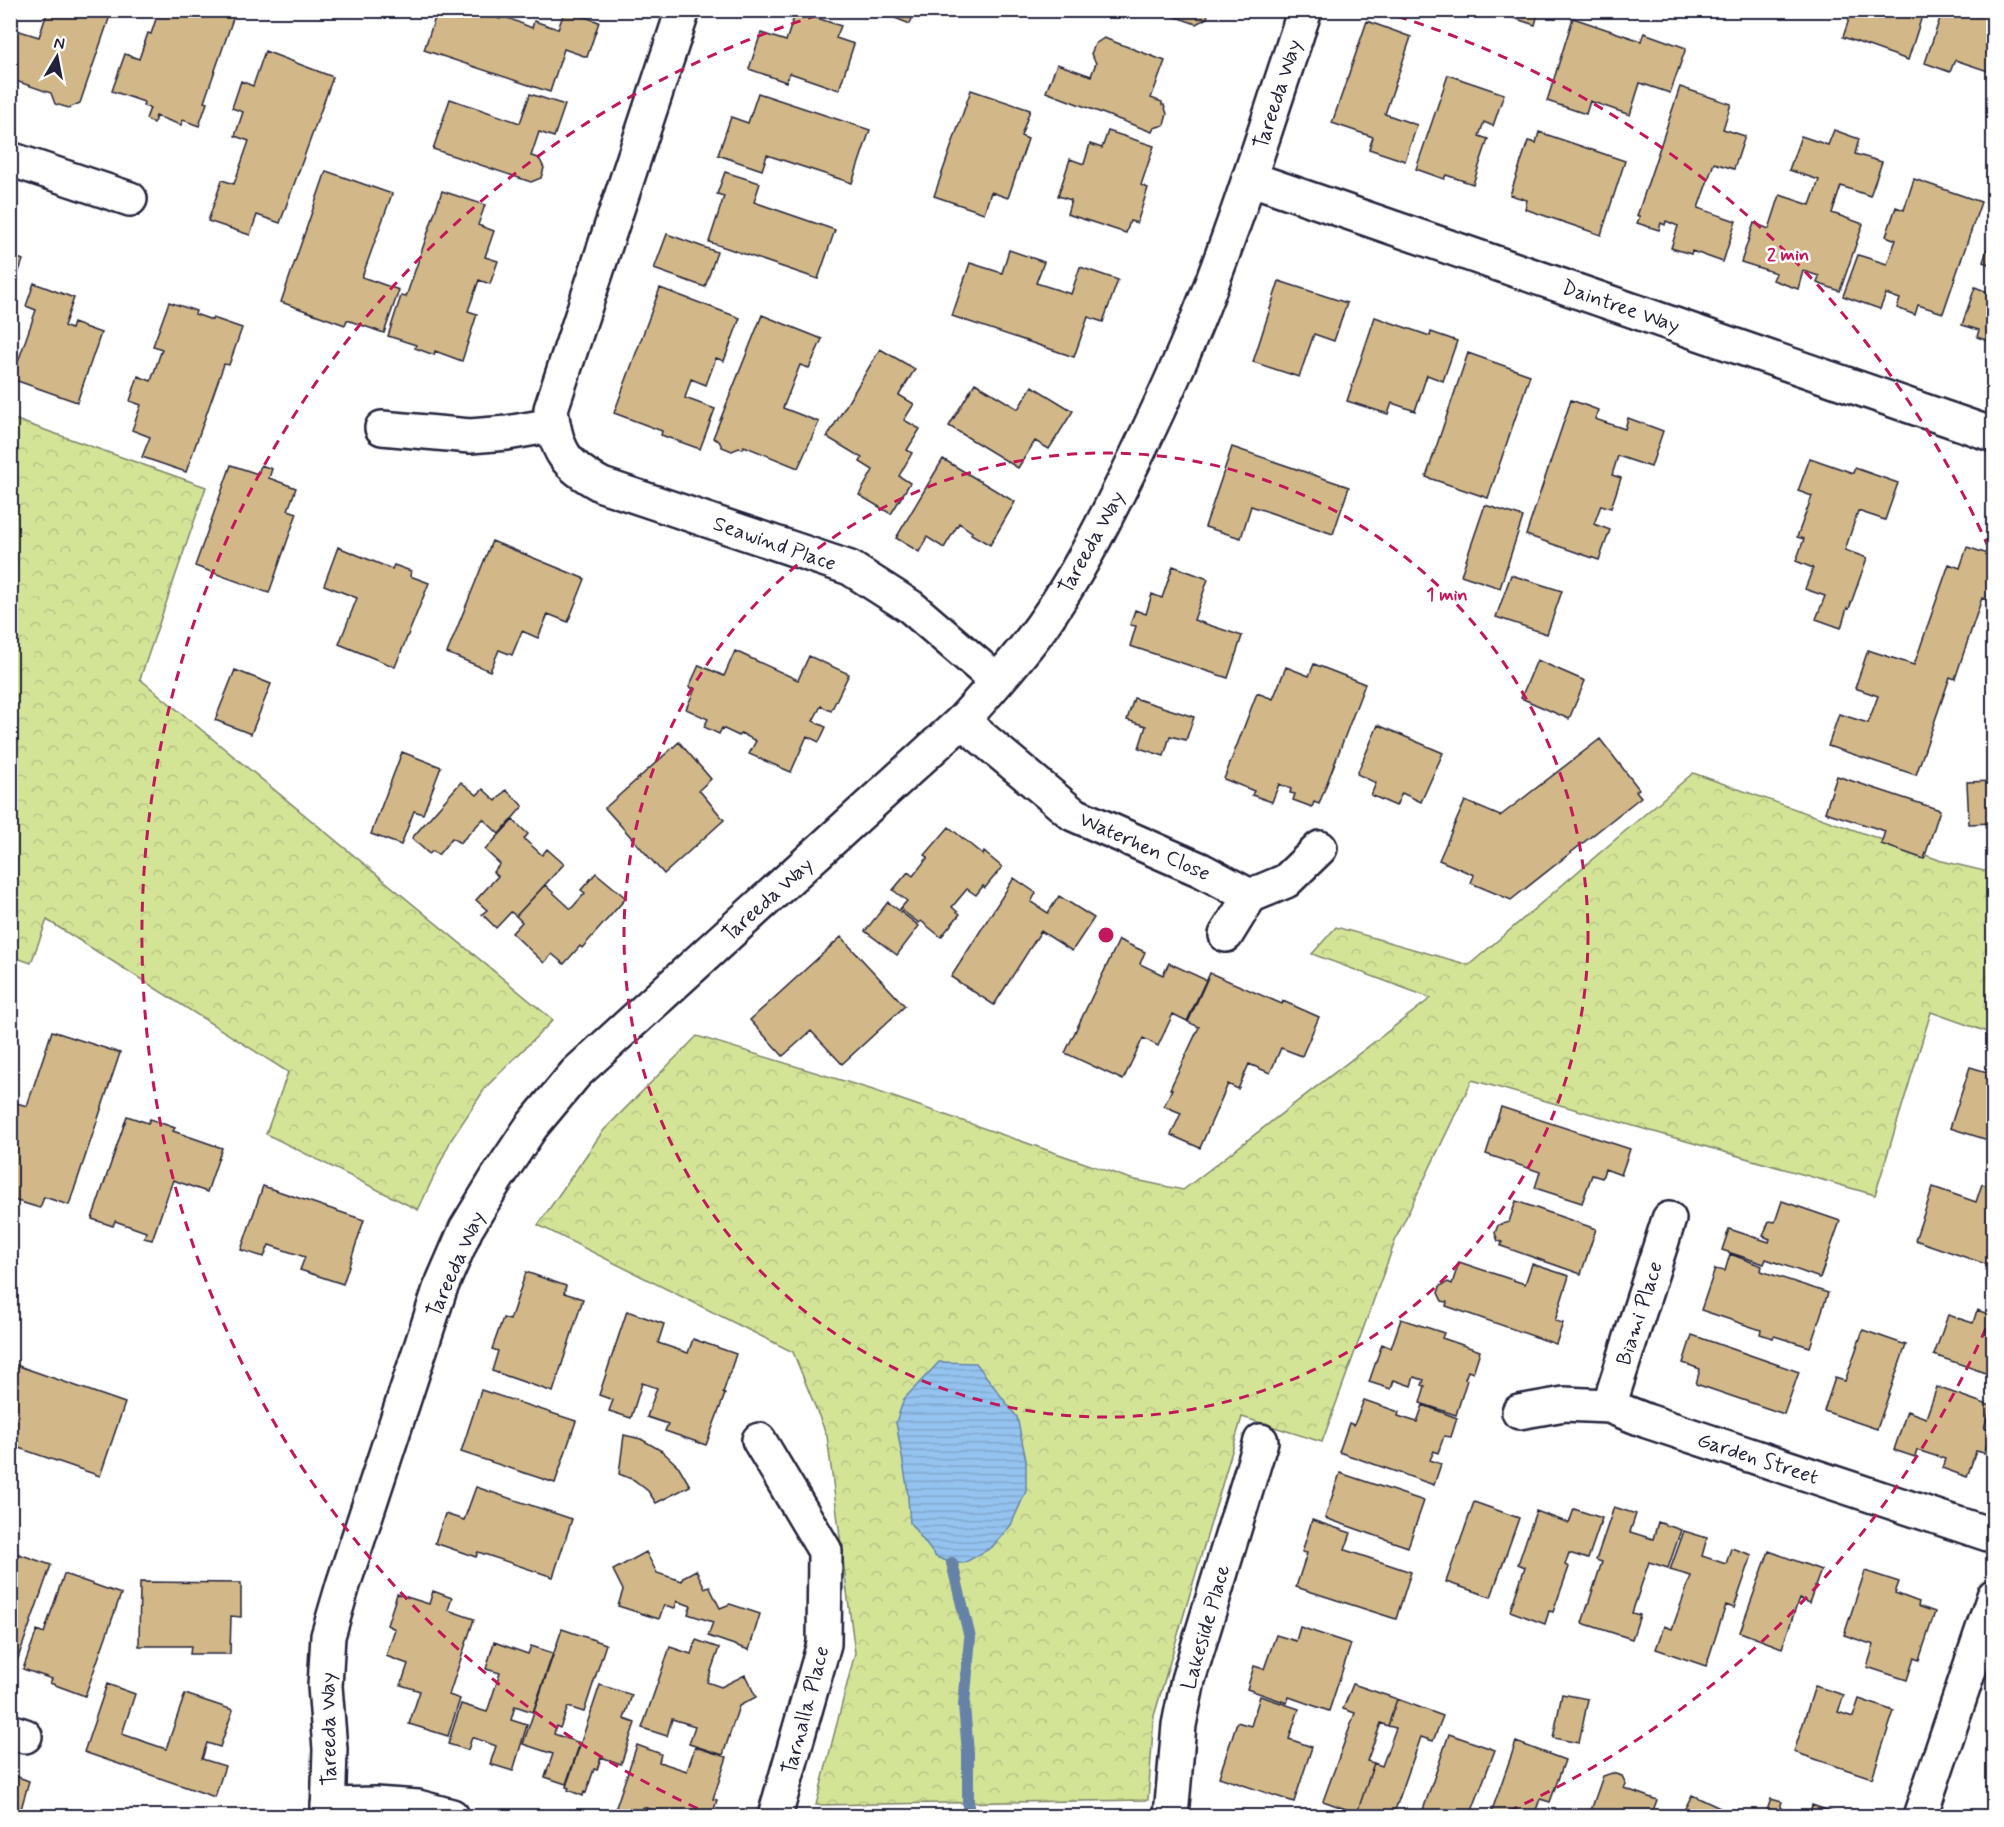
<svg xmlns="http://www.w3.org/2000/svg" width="2004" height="1827" font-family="Mynerve,sans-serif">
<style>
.forest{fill:url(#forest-crowns);stroke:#7b8369;stroke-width:1.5}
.water{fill:url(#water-rules);stroke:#6683a7;stroke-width:1.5}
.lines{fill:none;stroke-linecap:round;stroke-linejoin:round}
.stream{stroke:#6683a7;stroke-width:12}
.building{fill:#d2b888;stroke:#22223b;stroke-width:1.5}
.minor-casing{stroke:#22223b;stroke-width:38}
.tertiary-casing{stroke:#22223b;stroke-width:38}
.minor{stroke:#fff;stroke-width:33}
.tertiary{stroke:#fff;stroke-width:33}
.ring{fill:none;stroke:#c2185b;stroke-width:3;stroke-dasharray:10 8}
.labels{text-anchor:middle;stroke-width:5;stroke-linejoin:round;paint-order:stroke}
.street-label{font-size:21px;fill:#22223b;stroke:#fff}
.centre{fill:#c2185b;stroke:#fff;stroke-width:3}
.ring-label{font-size:18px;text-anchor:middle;font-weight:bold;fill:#c2185b;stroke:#fff;stroke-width:5;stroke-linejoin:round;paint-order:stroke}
</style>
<defs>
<pattern id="forest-crowns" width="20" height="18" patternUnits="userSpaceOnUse" patternTransform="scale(1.5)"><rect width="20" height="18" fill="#d4e497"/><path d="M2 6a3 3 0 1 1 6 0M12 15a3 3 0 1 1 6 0" fill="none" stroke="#b6c383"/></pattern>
<pattern id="water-rules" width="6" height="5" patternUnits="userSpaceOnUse" patternTransform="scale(1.5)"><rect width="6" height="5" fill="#94c3ef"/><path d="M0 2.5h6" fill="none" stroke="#7fa7ce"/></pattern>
</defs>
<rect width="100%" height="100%" fill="#fff"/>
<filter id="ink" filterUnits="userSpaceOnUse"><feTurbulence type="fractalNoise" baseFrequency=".0167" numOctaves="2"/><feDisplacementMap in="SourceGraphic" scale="12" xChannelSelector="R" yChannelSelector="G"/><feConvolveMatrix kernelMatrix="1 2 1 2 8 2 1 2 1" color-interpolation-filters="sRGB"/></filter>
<g filter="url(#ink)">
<path class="forest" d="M11 418 206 487 140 679 553 1020 486 1087 451 1140 418 1210 266 1134 288 1072 47 920 31 963 11 956Z
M1693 773 1942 861 1993 873V1034L1931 1012 1875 1195 1472 1080 1397 1236 1322 1442 1242 1417 1154 1716 1148 1800 816 1805 855 1653 827 1436 793 1352 538 1225 603 1131 697 1036 873 1090 1131 1179 1183 1190 1431 998 1312 954 1336 927 1469 965Z"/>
<path class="water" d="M939 1362 976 1363 1017 1417 1026 1460V1491L1011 1525 991 1548 964 1563H952L936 1557 910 1523 907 1486 896 1422 904 1399Z"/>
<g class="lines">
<path class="stream" d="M952 1563 970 1638 964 1705 968 1753V1816"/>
</g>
<path class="building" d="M48 10H112L80 103 69 108 55 104 51 93 10 79V28L39 37Z
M159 10H236L204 102 207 103 199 126 183 120 181 125 156 116 154 123 146 119 150 108 143 106 144 102 112 91 125 54 139 59 148 33 151 34Z
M464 10H477L500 19 501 15 532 28 534 21 558 29 565 10 599 22 587 57 564 49 550 92 424 50 437 12 461 20Z
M875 10H915L910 24Z
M1156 10H1209L1207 18 1196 24Z
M1489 10H1539L1535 25Z
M1852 10H1924L1908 60 1843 37Z
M1945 10H1994V73L1955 60 1950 72 1925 63 1941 15 1943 16Z
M796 11 841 26 836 38 854 44 839 90 790 73 786 82 749 69 761 33 786 41Z
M1573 18 1641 41 1644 33 1686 48 1670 93 1640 83 1630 115 1590 101 1586 114 1547 101Z
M1367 21 1411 37 1385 114 1417 125 1405 161 1369 149 1373 137 1332 123Z
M1104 38 1165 61 1151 98 1162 102V105H1164L1167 114 1164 125 1154 128 1152 132 1046 92 1057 64 1091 76 1096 63 1091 54 1095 44Z
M265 51 333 77 280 223 257 215 250 235 208 221 222 180 234 184 249 141 235 136 243 112 232 108 241 81 253 86Z
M1448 75 1504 94 1493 126 1484 122 1479 136 1488 139 1473 184 1446 175 1444 179 1416 169Z
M1680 87 1731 104 1723 129 1745 136 1734 169 1714 163 1698 208 1736 221 1723 262 1692 251 1691 254 1671 248 1678 226 1666 221 1665 225 1661 223 1659 230 1637 223 1640 216H1637Z
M971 90 1030 110 1021 136 1028 139 1008 198 991 192 984 213 934 196Z
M758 93 870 130 852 183 767 155 762 170 718 155 731 117 748 123Z
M530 94 565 105 554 137 539 132 531 156 539 158 544 168 541 178 531 182 433 149 450 99 520 123Z
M1834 130 1859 139 1855 154 1882 162 1870 196 1841 186 1832 213 1863 224 1840 291 1817 283 1819 276 1803 271 1798 289 1773 280 1776 273 1741 262 1754 223 1769 229 1780 195 1810 205 1819 180 1789 170 1801 136 1828 145Z
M1108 131 1154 146 1141 185 1148 188 1137 223 1130 221 1126 233 1067 214 1071 200 1058 196 1070 159 1084 164 1090 144 1102 148Z
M1539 132 1625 161 1601 235 1525 209 1527 200 1510 195 1528 141 1536 143Z
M326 171 392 194 362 277 399 290 384 333 347 320 345 325 281 302Z
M725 172 760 183 754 202 835 230 818 279 709 242 724 196 717 194Z
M1914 179 1981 202 1943 313 1918 305 1915 315 1897 308 1900 299 1886 294 1880 309 1843 296 1858 255 1887 264 1896 240 1886 236 1896 207 1904 210Z
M442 191 485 205 478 225 494 231 485 257 498 261 490 284 479 280 468 311 477 314 462 361 435 351 434 355 415 348 416 345 388 336 401 296 406 297Z
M667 234 717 252 705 287 654 269Z
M1992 234 1994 235V266L1983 262Z
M1009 250 1044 262 1036 283 1071 294 1080 267 1118 280 1103 322 1088 317 1074 357 952 316 970 263 1002 273Z
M10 255 23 260 10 297Z
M1279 281 1347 303 1334 341 1314 334 1299 377 1253 362Z
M1994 281V343L1977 337 1979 330 1962 325 1975 287 1990 293Z
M34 283 74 298 64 326 71 329 73 323 101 333 77 402 12 379 36 310 26 306Z
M660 288 740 318 724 361 716 358 706 385 691 379 685 398 715 409 700 449 661 435 662 431 614 413Z
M169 302 196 311 195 314 212 320 213 318 242 328 229 365 224 364 186 472 142 457 150 437 132 430 141 405 130 401 138 376 151 381 162 349 153 346Z
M762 315 822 339 809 368 800 365 783 408 819 422 798 468 744 446 743 449 739 448 732 451 722 447 719 441 713 438Z
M1375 317 1430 336 1431 332 1457 341 1443 381 1427 375 1415 411 1392 403 1388 414 1347 401Z
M880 349 915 369 899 395 914 404 904 420 920 429 907 450 912 453 899 476 910 483 891 514 859 495 873 470 860 462 862 458 827 437Z
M1468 353 1530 375 1488 498 1426 477Z
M975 383 1018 409 1032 386 1073 411 1049 449 1035 441 1018 468 949 426Z
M1571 400 1598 410 1595 419 1625 429 1628 418 1663 431 1651 467 1618 456 1612 475 1621 478 1611 508 1601 505 1594 524 1610 530 1599 560 1526 535Z
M1232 447 1349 487 1333 534 1251 506 1241 538 1205 527Z
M1810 458 1853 473 1855 468 1898 483 1885 520 1858 511 1845 550 1867 558 1849 609 1847 608 1841 628 1816 619 1825 596 1805 589 1813 568 1796 561 1804 539 1797 537 1812 496 1798 491Z
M943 459 1015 502 990 545 971 534 972 532 959 523 944 548 927 537 919 552 896 538Z
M231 465 258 474 261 465 272 469 269 478 296 488 288 510 297 513 269 593 195 566Z
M1485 505 1523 517 1500 588 1461 575Z
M492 541 585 579 568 622 548 614 538 638 522 631 512 655 499 650 490 671 447 653Z
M338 547 392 569 394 565 411 571 410 576 429 583 395 667 339 644 357 598 324 585Z
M1967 547 1994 556V592L1990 601 1982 598 1955 679 1950 677 1916 775 1828 746 1839 714 1868 723 1878 696 1855 688 1868 650 1914 665 1949 564 1960 568Z
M1173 566 1208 579 1194 620 1242 636 1228 678 1130 646 1136 626 1130 625 1135 610 1146 614 1152 594 1162 598Z
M1511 575 1562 591 1547 634 1496 617Z
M735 651 798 680 809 656 849 674 831 711 821 706 813 721 826 727 819 742 807 736 791 772 749 754 756 741 741 733 739 736 722 728 719 734 704 727 708 719 686 709 695 689 689 687 699 665 724 676Z
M1537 660 1585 681 1569 719 1521 698Z
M1314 664 1365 684 1319 804 1314 802 1312 807 1293 800 1295 794 1290 793 1291 789 1279 784 1272 802 1252 795 1254 791 1224 779 1257 693 1273 699 1286 667 1309 676Z
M235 670 271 684 251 734 215 720Z
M1134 698 1194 717 1186 740 1170 736 1164 756 1139 748 1146 726 1127 720Z
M1378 725 1443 753 1421 802 1402 793 1396 806 1371 795 1376 783 1357 774Z
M1600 739 1639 789 1636 791 1641 797 1511 900 1471 883 1474 875 1439 860 1465 801 1500 816Z
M679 742 711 779 699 790 724 820 664 874 605 808Z
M402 752 441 767 423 814 414 811 401 845 371 834Z
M1837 776 1940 810 1924 859 1881 844 1885 831 1825 812Z
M1994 781V823L1969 824 1967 782Z
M461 782 477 795 483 789 496 801 506 790 523 806 499 834 483 819 460 843 452 838 438 855 433 851 429 854 412 838Z
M513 820 528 834 524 839 542 855 547 849 564 864 516 916 511 912 496 928 482 914 487 910 476 900 498 876 493 872 500 864 485 850Z
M949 827 983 855 984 852 1002 867 985 888 983 886 976 895 967 889 952 907 960 914 941 937 921 921 919 923 900 909 907 901 893 890 908 872 913 876 928 857 925 855Z
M596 873 626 898 582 948 580 946 564 964 552 954 544 963 512 933 522 922 516 916 545 885 571 909 585 893 581 890Z
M1014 878 1036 893 1031 902 1048 913 1059 896 1094 918 1072 951 1041 931 994 1005 951 977Z
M888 902 919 926 897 955 865 931Z
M841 937 905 1006 842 1064 811 1031 783 1056 750 1020Z
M1119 940 1145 952 1140 964 1163 975 1169 963 1206 980 1187 1021 1173 1014 1158 1046 1143 1038 1123 1080 1065 1053Z
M1210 973 1282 1004 1283 1001 1319 1017 1302 1056 1281 1048 1270 1073 1249 1064 1238 1089 1228 1084 1200 1148 1171 1135 1181 1113 1164 1106 1172 1089H1170L1199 1027 1188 1022Z
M52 1031 120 1053 69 1205 44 1197 40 1208 10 1199V1158L13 1151 10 1150V1101L27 1106Z
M1970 1067 1994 1074V1142L1950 1128Z
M1501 1107 1630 1149 1621 1175 1605 1169 1602 1178 1592 1175 1582 1203 1535 1188 1540 1172 1486 1154Z
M127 1116 148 1123 150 1119 175 1128 173 1131 222 1148 207 1192 173 1180 152 1240 144 1238 146 1232 115 1221 113 1226 92 1219Z
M1982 1184 1994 1188V1267L1915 1240 1933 1187 1976 1202Z
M263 1186 364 1220 343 1284 300 1270 305 1257 269 1245 264 1257 241 1250Z
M1516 1201 1596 1229 1581 1274 1501 1246 1502 1242 1498 1241 1495 1233 1498 1225 1509 1222Z
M1782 1201 1840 1221 1820 1278 1766 1259 1764 1264 1722 1250 1729 1229 1769 1242 1770 1239 1763 1236 1769 1221 1775 1222Z
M1730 1254 1762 1266 1761 1271 1828 1293 1810 1347 1774 1336 1773 1338 1760 1334 1761 1330 1701 1310 1715 1269 1725 1271Z
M1459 1262 1525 1284 1532 1264 1569 1276 1555 1321 1563 1323 1556 1344 1446 1306 1447 1302 1442 1301 1438 1293 1440 1286 1448 1282 1452 1284Z
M526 1272 566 1286 564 1293 583 1299 553 1392 492 1371 498 1351 492 1349 503 1318 510 1320Z
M1994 1298V1376L1934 1355 1948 1315 1973 1323 1977 1310 1988 1314Z
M627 1311 664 1324 658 1343 688 1353 693 1339 736 1354 723 1393 725 1394 706 1445 665 1431 668 1424 647 1417 657 1388 642 1383 631 1418 609 1411 613 1400 599 1395Z
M1401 1319 1444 1333 1442 1338 1480 1351 1473 1373 1468 1371 1465 1379 1467 1380 1456 1415 1420 1403 1425 1386 1422 1385 1424 1380 1414 1377 1411 1386 1394 1380 1391 1389 1369 1382 1382 1344 1391 1348Z
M1863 1330 1906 1345 1877 1429 1824 1411 1835 1378 1845 1381Z
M1692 1335 1799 1372 1784 1414 1696 1384 1700 1369 1683 1363Z
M10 1363 125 1403 100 1476 10 1445Z
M1937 1387 1991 1406 1984 1428 1992 1430 1984 1453 1976 1451 1967 1477 1942 1468 1945 1459 1917 1450 1915 1457 1894 1450 1907 1411 1926 1418Z
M481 1390 576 1421 555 1483 461 1452Z
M1364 1400 1399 1412 1398 1416 1417 1422 1423 1405 1457 1418 1451 1437 1444 1436 1438 1453 1434 1451 1430 1460 1441 1464 1434 1485 1339 1452 1349 1423 1354 1425Z
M624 1435 641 1439 662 1451 679 1467 690 1486 656 1503 648 1491 634 1480 619 1474Z
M1340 1473 1424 1501 1408 1547 1325 1518Z
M476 1487 572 1519 553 1577 478 1552 476 1557 435 1543 445 1514 464 1520Z
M1474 1502 1519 1518 1491 1597 1446 1582Z
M1614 1507 1636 1514 1630 1532 1653 1539 1658 1522 1681 1530 1668 1568 1649 1562 1632 1613 1640 1615 1632 1639 1582 1623 1602 1562 1596 1560Z
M1574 1509 1602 1518 1588 1559 1569 1553 1565 1565 1569 1567 1553 1612 1549 1611 1545 1624 1510 1611 1525 1567 1518 1564 1536 1511 1569 1523Z
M1312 1520 1351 1533 1345 1550 1411 1572 1396 1619 1296 1587 1307 1553 1302 1552Z
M1684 1531 1707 1538 1702 1556 1726 1564 1731 1548 1752 1555 1734 1608 1726 1605 1706 1666 1656 1649 1664 1626 1672 1629 1691 1576 1670 1570Z
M10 1551 51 1565 13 1672 10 1671Z
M1769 1551 1821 1570 1809 1603 1799 1599 1782 1648 1740 1632Z
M646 1552 657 1573 682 1581 683 1577 696 1570 705 1588 709 1586 720 1608 730 1604 760 1614 749 1650 708 1636 713 1622 688 1614 691 1606 677 1601 675 1608 664 1605 659 1619 618 1606 623 1590 613 1570Z
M1865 1571 1899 1582 1895 1593 1919 1602 1918 1606 1935 1612 1919 1660 1914 1658 1907 1680 1867 1667 1874 1645 1844 1635Z
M64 1574 121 1594 85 1696 50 1683 52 1679 23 1669 37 1630 44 1633Z
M140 1582 241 1583V1617L231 1616 230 1654H190L191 1646H139Z
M433 1591 452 1598 448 1610 474 1619 449 1695 460 1699 448 1736 409 1724 420 1691 401 1685 408 1664 386 1656 395 1629 387 1625 397 1594 429 1604Z
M1300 1627 1351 1644 1329 1711 1289 1697 1287 1703 1247 1689 1254 1666 1264 1669 1276 1635 1296 1641Z
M562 1629 606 1644 584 1712 568 1707 560 1728 556 1726 554 1734 580 1743 566 1784 545 1777 553 1754 523 1744Z
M696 1640 719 1648 707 1682 721 1687 745 1675 756 1697 739 1706 723 1755 689 1744 695 1726 672 1719 667 1736 642 1728 670 1647 691 1654Z
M494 1642 528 1654 531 1646 553 1653 533 1712 515 1706 511 1720 527 1725 513 1771 490 1764 496 1746 472 1737 468 1750 448 1744 461 1704 487 1712 500 1673 486 1669Z
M107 1684 135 1694 122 1734 166 1749 185 1694 233 1710 220 1747 207 1743 202 1759 225 1766 215 1797 84 1752Z
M1353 1684 1397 1699 1388 1726 1381 1723 1367 1761 1374 1763 1357 1813 1323 1801 1355 1713 1343 1709Z
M600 1685 632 1695 624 1719 635 1723 621 1764 601 1757 597 1770 594 1769 586 1793 584 1792 583 1796 568 1790 569 1788 566 1787Z
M1815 1686 1844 1695 1838 1712 1853 1717 1859 1699 1894 1711 1872 1778 1794 1752Z
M1562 1694 1588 1699 1579 1743 1553 1738Z
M1260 1696 1299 1709 1289 1739 1312 1747 1294 1802 1219 1777 1237 1722 1251 1726Z
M1397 1699 1443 1716 1433 1741 1421 1737 1393 1816H1366L1357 1813 1374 1763 1382 1766 1396 1728 1388 1726Z
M1449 1734 1495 1750 1470 1816H1421Z
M1516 1742 1565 1760 1550 1802 1540 1799 1535 1813 1545 1816H1490Z
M637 1745 661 1754 659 1762 687 1771 695 1747 727 1757 713 1799 717 1800 712 1816H671L643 1807 640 1816H613Z
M1612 1773 1622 1776 1626 1784 1624 1788 1657 1800 1651 1816H1589L1603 1776Z
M10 1774 29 1781 19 1816H10Z
M1692 1795 1737 1816H1681Z
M1771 1799 1782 1802 1780 1808 1803 1816H1765Z
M1812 1805 1844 1816H1809Z"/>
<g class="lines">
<g class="minor-casing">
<path id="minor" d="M683 10 551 409C556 452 565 465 602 485L850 568 911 607 997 681
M10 159 130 199
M1249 178 1994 435
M382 428 470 436 507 433 553 425
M962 721 1073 814 1201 870 1250 896
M1226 935 1250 896 1286 881 1320 848
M1609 1406 1669 1219
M1519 1412 1564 1404 1609 1406 1647 1421 1994 1536
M759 1440 825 1551 824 1644 775 1816
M10 1731 25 1736
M328 1805 375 1804 418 1807 452 1816
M1171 1816 1179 1725 1188 1680 1261 1441
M1920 1816 1994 1596"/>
</g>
<g class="tertiary-casing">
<path id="tertiary" d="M328 1816 330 1749 325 1686 328 1636 343 1585 440 1289 466 1229 497 1178 531 1127 576 1073 962 721C989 691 1017 660 1041 627 1075 579 1102 526 1128 473 1154 420 1179 366 1201 311 1240 213 1271 111 1305 10"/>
</g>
<use href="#minor" class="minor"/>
<use href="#tertiary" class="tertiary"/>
</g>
</g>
<g class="ring">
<circle cx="1106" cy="935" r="482"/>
<path d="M1993 1312A964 964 0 0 1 1498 1816M714 1816A964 964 0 0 1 832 11M1380 11A964 964 0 0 1 1993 558"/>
</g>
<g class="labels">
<g class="street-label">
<text transform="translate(1277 94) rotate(-72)" y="7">Tareeda Way</text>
<text transform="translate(1621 306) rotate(19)" y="7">Daintree Way</text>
<text transform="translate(1091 542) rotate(-61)" y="7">Tareeda Way</text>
<text transform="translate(775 543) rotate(19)" y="7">Seawind Place</text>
<text transform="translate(1145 846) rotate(24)" y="7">Waterhen Close</text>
<text transform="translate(767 899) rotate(-42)" y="7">Tareeda Way</text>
<text transform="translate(455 1264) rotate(-66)" y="7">Tareeda Way</text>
<text transform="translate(1639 1313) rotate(-72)" y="7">Biami Place</text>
<text transform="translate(1758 1458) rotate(18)" y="7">Garden Street</text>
<text transform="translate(1205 1627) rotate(-74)" y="7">Lakeside Place</text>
<text transform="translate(805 1710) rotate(-75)" y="7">Tarnalla Place</text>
<text transform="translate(328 1729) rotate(-91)" y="7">Tareeda Way</text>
</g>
</g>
<circle cx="1106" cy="935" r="9" class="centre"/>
<g class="ring-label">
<text x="1788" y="260">2 min</text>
<text x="1447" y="600">1 min</text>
</g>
<rect width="2004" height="1827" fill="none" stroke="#fff" stroke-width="36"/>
<rect x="18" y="18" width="1968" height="1791" fill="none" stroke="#22223b" stroke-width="2" filter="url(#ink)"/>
<g transform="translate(57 57) rotate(10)" stroke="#ffffff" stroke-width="4.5" paint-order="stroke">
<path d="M0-4.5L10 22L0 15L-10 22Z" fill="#22223b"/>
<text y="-9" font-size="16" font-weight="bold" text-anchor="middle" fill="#22223b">N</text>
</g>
</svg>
